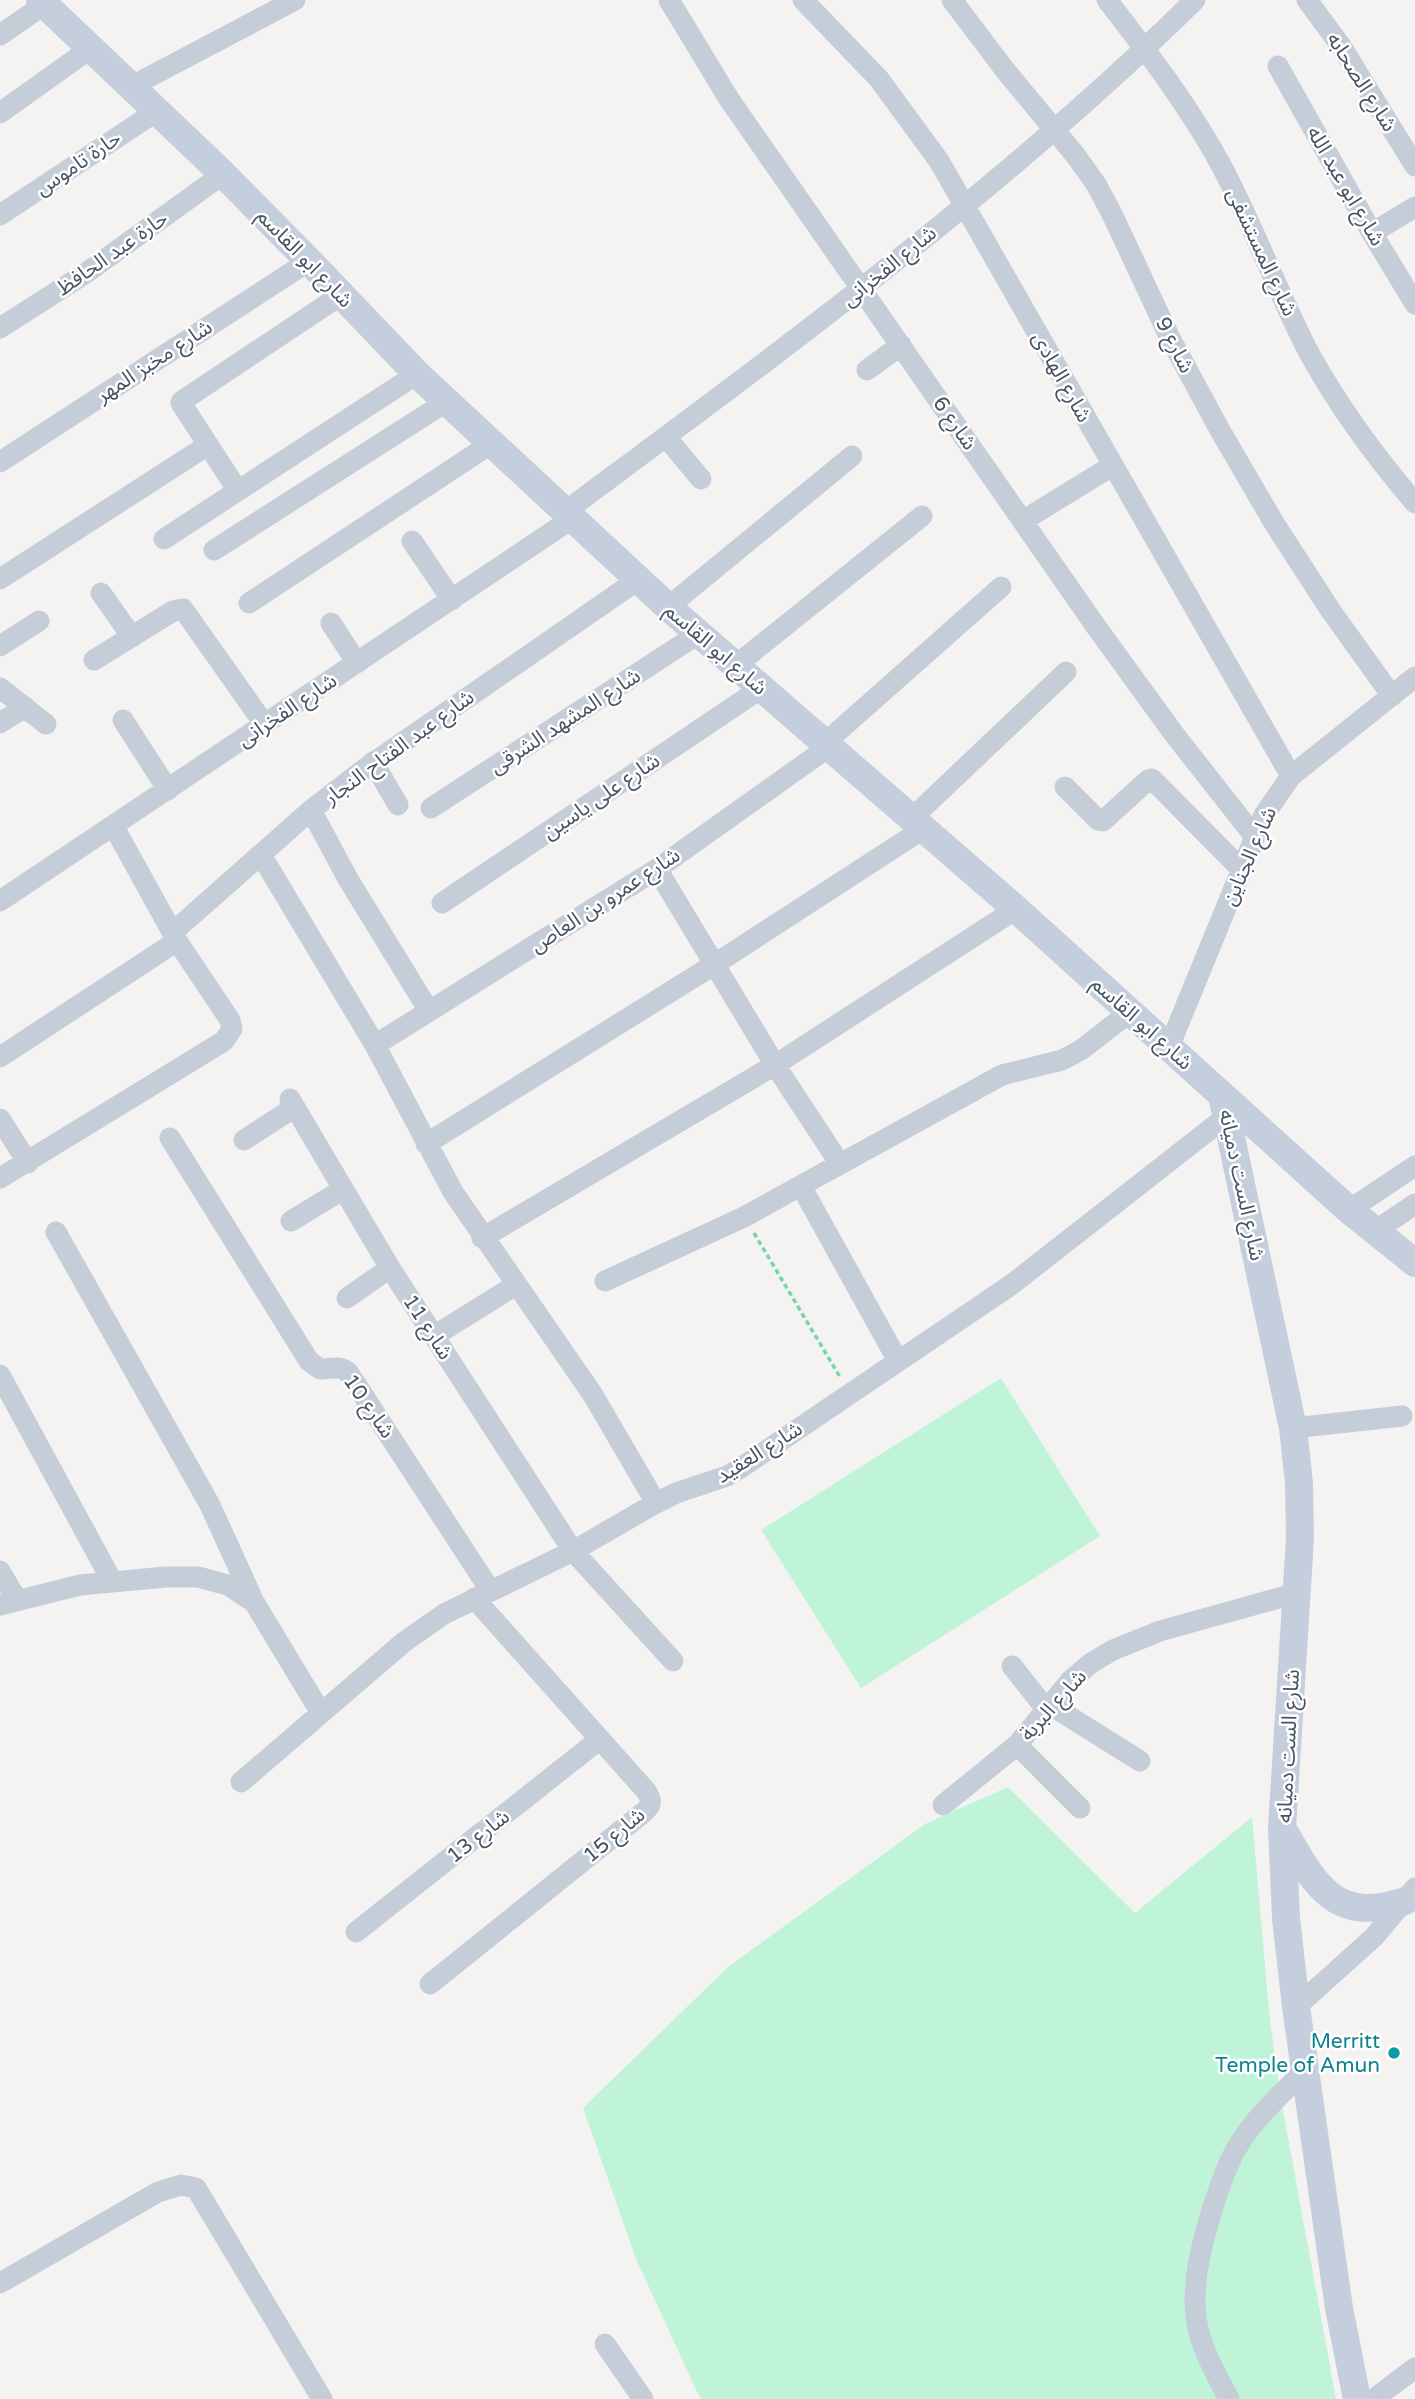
<svg xmlns="http://www.w3.org/2000/svg" width="1415" height="2399" font-family="'Varela Round','Noto Sans Arabic',sans-serif">
<style>
.green{fill:#bff4d8}
.lines{fill:none;stroke-linecap:round;stroke-linejoin:round}
.path{stroke:#74d6ae;stroke-width:3.5;stroke-dasharray:5 3.5;stroke-linecap:butt}
.street{stroke:#c5cdd8;stroke-width:21}
.secondary{stroke:#c4cedc;stroke-width:28}
.culture-dot{fill:#0f9aa8;stroke:#fff;stroke-width:2.5}
.labels{text-anchor:middle;stroke-width:5;stroke-linejoin:round;paint-order:stroke}
.street-label{font-size:21px;fill:#485462;stroke:#fff}
.culture-label{font-size:21px;fill:#0d838f;stroke:#fff;text-anchor:end}
</style>
<rect width="100%" height="100%" fill="#f5f3f2"/>
<path class="green" d="M1001 1378 1100 1536 861 1688 761 1530Z
M1008 1787 1135 1913 1252 1817 1269 2011 1279 2088 1336 2399H702L698 2394 636 2259 583 2108 728 1967 925 1824Z"/>
<g class="lines">
<path class="path" d="M754 1233 840 1377"/>
<path class="street" d="M669 0 729 99 1097 628 1174 734 1255 837
M803 0 879 79 939 161 1291 776
M952 0 1005 70 1076 156 1096 184 1112 214 1171 340 1221 432 1274 523 1331 611 1392 696
M1107 0C1148 53 1190 107 1222 167 1254 227 1277 291 1308 351 1338 406 1374 455 1415 503
M1307 0 1341 46 1415 166
M0 35 45 4
M1278 66 1372 233 1415 304
M132 86 295 0
M0 113 91 48
M0 215 157 111
M1372 233 1415 207
M0 328 86 273 223 174
M867 370 901 345
M666 437 701 479
M0 462 309 261
M238 491 181 403 182 401 341 295
M566 511C783 349 1002 190 1195 0
M1024 520 1112 466
M164 539 417 374
M412 541 452 600
M214 550 446 402
M0 579 208 445
M101 593 132 637
M249 603 492 443
M668 607 852 456
M331 623 357 663
M0 646 39 621
M94 660 173 611 183 609 265 725
M735 666 922 516
M0 688 46 724
M123 720 168 790
M0 723 25 707
M826 742 1001 587
M373 762 398 805
M1065 787 1098 820 1103 821 1148 780 1152 779 1242 870
M431 808 698 634
M311 810 348 879 429 1011
M911 819 1066 672
M261 855 375 1045 453 1192 593 1395 656 1503
M657 869 775 1065 840 1164
M0 901 573 518
M442 903 760 689
M173 932 311 810 363 770 639 579
M375 1045 657 869 830 746
M1169 1047 1264 815 1291 776 1415 677
M0 1057 177 941
M290 1099 390 1268 573 1551 673 1661
M0 1119 28 1163
M170 1138 309 1361 320 1369C332 1369 338 1365 348 1372L490 1590
M244 1140 295 1107
M426 1144 715 964 923 829
M0 1178 224 1041 232 1029 230 1020 177 941 114 827
M801 1186 898 1361
M1349 1210 1415 1166
M291 1221 342 1190
M1375 1231 1415 1204
M56 1232 210 1505 254 1602 321 1713
M482 1238 775 1065 1016 909
M605 1281 744 1217 1002 1075 1062 1060 1081 1050 1130 1012
M347 1298 390 1268
M434 1336 516 1285
M0 1375 112 1581
M1293 1428 1402 1416
M0 1571 17 1600
M0 1605 80 1585 166 1577H198L228 1585 252 1601
M1012 1666 1046 1709
M1049 1704 1140 1761
M1017 1745 1080 1808
M241 1782 404 1642 444 1614 573 1551 656 1503 676 1493 727 1476 739 1469 1011 1285 1227 1116
M943 1805 1017 1745 1071 1680 1091 1663 1113 1650 1160 1631 1297 1593
M356 1932 600 1739
M430 1984 644 1812C652 1805 652 1801 647 1792L474 1598
M1296 2007 1374 1937 1415 1888
M0 2283 158 2192 181 2185 196 2188 322 2399
M605 2344 643 2399
M1229 2399C1219 2379 1206 2358 1200 2336 1195 2319 1194 2300 1196 2283 1198 2251 1221 2173 1238 2146 1255 2117 1282 2094 1305 2070
M1374 2399 1415 2368"/>
<path class="secondary" d="M40 0 223 174 309 261 417 374 668 607 1016 909 1349 1210 1415 1263
M1222 1095 1293 1428 1299 1483 1300 1538 1282 1828 1286 1918 1296 2007 1339 2308 1357 2399
M1284 1831C1314 1884 1335 1925 1405 1901"/>
</g>
<circle class="culture-dot" cx="1394" cy="2053" r="7"/>
<g class="labels">
<g class="street-label">
<text transform="translate(1362 82) rotate(58)" y="7">شارع الصحابه</text>
<text transform="translate(78 163) rotate(-34)" y="7">حارة تاموس</text>
<text transform="translate(1346 186) rotate(60)" y="7">شارع ابو عبد الله</text>
<text transform="translate(1262 252) rotate(65)" y="7">شارع المستشفى</text>
<text transform="translate(112 253) rotate(-35)" y="7">حارة عبد الحافظ</text>
<text transform="translate(305 258) rotate(46)" y="7">شارع ابو القاسم</text>
<text transform="translate(889 266) rotate(-39)" y="7">شارع الفخرانى</text>
<text transform="translate(1175 345) rotate(63)" y="7">شارع 9</text>
<text transform="translate(154 361) rotate(-33)" y="7">شارع مخبز المهر</text>
<text transform="translate(1062 377) rotate(61)" y="7">شارع الهادى</text>
<text transform="translate(955 423) rotate(55)" y="7">شارع 6</text>
<text transform="translate(716 649) rotate(41)" y="7">شارع ابو القاسم</text>
<text transform="translate(287 710) rotate(-34)" y="7">شارع الفخرانى</text>
<text transform="translate(565 721) rotate(-33)" y="7">شارع المشهد الشرقى</text>
<text transform="translate(399 747) rotate(-36)" y="7">شارع عبد الفتاح النجار</text>
<text transform="translate(601 796) rotate(-34)" y="7">شارع على ياسين</text>
<text transform="translate(1249 856) rotate(-66)" y="7">شارع الجناين</text>
<text transform="translate(605 900) rotate(-33)" y="7">شارع عمرو بن العاص</text>
<text transform="translate(1142 1023) rotate(42)" y="7">شارع ابو القاسم</text>
<text transform="translate(1242 1185) rotate(78)" y="7">شارع الست دميانه</text>
<text transform="translate(428 1327) rotate(57)" y="7">شارع 11</text>
<text transform="translate(369 1406) rotate(55)" y="7">شارع 10</text>
<text transform="translate(759 1452) rotate(-32)" y="7">شارع العقيد</text>
<text transform="translate(1053 1705) rotate(-48)" y="7">شارع البربة</text>
<text transform="translate(1288 1746) rotate(-87)" y="7">شارع الست دميانه</text>
<text transform="translate(614 1835) rotate(-40)" y="7">شارع 15</text>
<text transform="translate(478 1836) rotate(-38)" y="7">شارع 13</text>
</g>
<g class="culture-label">
<text x="1380" y="2048">Merritt<tspan x="1380" dy="24">Temple of Amun</tspan></text>
</g>
</g>
</svg>
